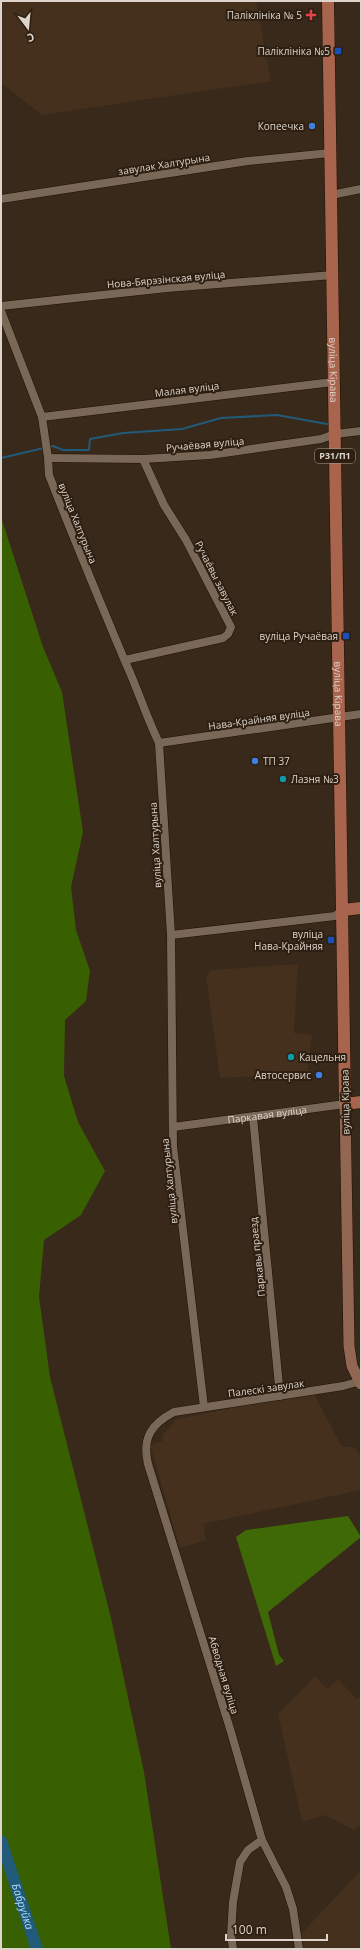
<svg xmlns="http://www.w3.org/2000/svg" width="362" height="1950" font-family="'Open Sans',sans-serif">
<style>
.built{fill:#44301c}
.green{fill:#386001}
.forest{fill:#3e6906}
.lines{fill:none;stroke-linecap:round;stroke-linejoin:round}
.stream{stroke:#225a79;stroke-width:2}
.river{stroke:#225a79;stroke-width:12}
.minor-casing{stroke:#1f1104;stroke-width:9}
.secondary-casing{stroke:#1f1104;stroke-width:12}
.primary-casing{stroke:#1f1104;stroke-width:13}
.minor{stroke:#796858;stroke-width:8}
.secondary{stroke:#916653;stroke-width:11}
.primary{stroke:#a9644e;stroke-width:12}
.health-dot{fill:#e0444e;stroke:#2d1f11;stroke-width:1.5}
.transit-dot{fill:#1a4fb4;stroke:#2d1f11;stroke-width:1.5}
.shop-dot{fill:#3f7fe0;stroke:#2d1f11;stroke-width:1.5}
.culture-dot{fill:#0f9aa8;stroke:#2d1f11;stroke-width:1.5}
.labels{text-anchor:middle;stroke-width:4;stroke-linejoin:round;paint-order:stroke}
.shield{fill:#2d1f11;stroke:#a99e93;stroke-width:1}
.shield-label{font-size:9px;font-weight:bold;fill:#ded4cb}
.poi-label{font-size:10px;fill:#ded4cb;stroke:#2d1f11;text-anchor:end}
.street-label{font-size:10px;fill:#ded4cb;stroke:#2d1f11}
.water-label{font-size:11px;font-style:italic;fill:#aeddfa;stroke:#2d1f11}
</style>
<rect width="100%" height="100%" fill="#38291a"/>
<path class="built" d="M1 1H256L271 81 42 115 1 83Z
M298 964 294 1033 312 1035 307 1074 220 1078 206 976 212 970Z
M314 1394 342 1447H354L360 1454 359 1455 361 1458V1490L203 1524 206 1540 180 1548 150 1445 163 1441 162 1435 174 1423 173 1420 256 1403Z
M315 1676 327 1689 338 1679 357 1699 361 1696V1824L354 1830 325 1815 302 1822 278 1714Z
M361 1870V1949H303L300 1935Z"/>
<path class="green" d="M1 517 43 647 62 692 83 832 71 887 76 930 90 971 86 1001 65 1020 64 1076 78 1122 105 1171 81 1215 44 1240 39 1297 50 1377 111 1618 144 1772 171 1949H1Z"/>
<path class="forest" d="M348 1516 361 1537 268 1612 279 1655 284 1661 276 1666 236 1537 246 1530Z"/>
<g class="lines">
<path class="stream" d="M48 447 53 446 63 450H89L90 439 123 433 182 429 221 418 277 415 327 424
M1 458 44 448"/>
<path class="river" id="s1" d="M1 1841 37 1949"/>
<g class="minor-casing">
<g id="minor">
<path d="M331 195 361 189"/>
<path d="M1 199 248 161 330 153"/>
<path d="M1 306 167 288 333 275"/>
<path d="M1 311 42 417 48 458 49 475C73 537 98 597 124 659 137 687 146 716 159 743L171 935 173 1146 204 1407"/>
<path d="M42 417 333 382"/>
<path d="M48 458 143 459 210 455 321 439 335 434 361 431"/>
<path d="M125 660 223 638 228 634 231 627 186 540 164 505 143 459"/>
<path d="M159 743 361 714"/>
<path d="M171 935 335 916 343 910"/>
<path d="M253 1117 280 1396"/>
<path id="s2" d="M173 1127 345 1104"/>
<path d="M262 1840 286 1887 293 1909 299 1949"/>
<path d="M233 1949 231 1935 233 1902 240 1862 248 1850 262 1840 231 1732 148 1464C142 1438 151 1424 174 1412L343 1386 361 1381"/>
</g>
</g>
<g class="secondary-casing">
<path id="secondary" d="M345 1104 349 1346 352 1366 361 1384"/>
</g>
<g class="primary-casing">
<g id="primary">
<path id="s3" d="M328 1 345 1104 361 1102"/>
<path d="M343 910 361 908"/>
</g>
</g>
<use href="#minor" class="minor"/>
<use href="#secondary" class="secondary"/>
<use href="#primary" class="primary"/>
</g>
<path class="health-dot" d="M309 9h4v4h4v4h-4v4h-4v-4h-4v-4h4z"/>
<g class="transit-dot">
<rect x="334" y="47" width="8" height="8" rx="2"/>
<rect x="342" y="632" width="8" height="8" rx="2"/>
<rect x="327" y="936" width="8" height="8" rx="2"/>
</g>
<g class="shop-dot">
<circle cx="312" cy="126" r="4"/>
<circle cx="255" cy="761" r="4"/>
<circle cx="319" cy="1075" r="4"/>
</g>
<g class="culture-dot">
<circle cx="283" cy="779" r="4"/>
<circle cx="291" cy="1057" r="4"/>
</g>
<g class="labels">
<rect class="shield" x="315" y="449" width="40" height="14" rx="3"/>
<g class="shield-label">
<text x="335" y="459">Р31/П1</text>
</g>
<g class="poi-label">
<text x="302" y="19">Паліклініка № 5</text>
<text x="330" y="55">Паліклініка №5</text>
<text x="304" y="130">Копеечка</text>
<text x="338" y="640">вуліца Ручаёвая</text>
<text x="263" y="765" text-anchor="start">ТП 37</text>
<text x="291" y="783" text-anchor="start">Лазня №3</text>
<text x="323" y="938">вуліца<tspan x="323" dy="12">Нава-Крайняя</tspan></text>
<text x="299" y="1061" text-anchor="start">Кацельня</text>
<text x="311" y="1079">Автосервис</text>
</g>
<g class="street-label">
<text transform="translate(164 164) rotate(-9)" y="4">завулак Халтурына</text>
<text transform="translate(166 279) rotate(-5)" y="4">Нова-Бярэзінская вуліца</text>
<text dy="4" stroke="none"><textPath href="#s3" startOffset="369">вуліца Кірава</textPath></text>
<text transform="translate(187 389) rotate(-7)" y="4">Малая вуліца</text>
<text transform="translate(205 444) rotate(-5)" y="4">Ручаёвая вуліца</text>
<text transform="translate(78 523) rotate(68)" y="4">вуліца Халтурына</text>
<text transform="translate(217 578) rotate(63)" y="4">Ручаёвы завулак</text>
<text dy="4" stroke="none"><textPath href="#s3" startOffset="693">вуліца Кірава</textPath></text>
<text transform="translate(259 719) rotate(-8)" y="4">Нава-Крайняя вуліца</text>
<text transform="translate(155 845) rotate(-93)" y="4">вуліца Халтурына</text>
<text transform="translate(345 1102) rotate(-91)" y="4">вуліца Кірава</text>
<text dy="4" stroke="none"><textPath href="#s2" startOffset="95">Паркавая вуліца</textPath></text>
<text transform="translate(169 1181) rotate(-96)" y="4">вуліца Халтурына</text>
<text transform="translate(257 1257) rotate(-96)" y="4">Паркавы праезд</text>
<text transform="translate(266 1388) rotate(-8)" y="4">Палескі завулак</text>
<text transform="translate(224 1675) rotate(73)" y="4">Абводная вуліца</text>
</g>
<g class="water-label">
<text dy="4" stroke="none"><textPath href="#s1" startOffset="69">Бабруйка</textPath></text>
</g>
</g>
<rect width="362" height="1950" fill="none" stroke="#ded4cb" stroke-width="4"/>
<g transform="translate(28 28) rotate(164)" stroke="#2d1f11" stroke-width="3" paint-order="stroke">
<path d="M0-3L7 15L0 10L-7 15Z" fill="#ded4cb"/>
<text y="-6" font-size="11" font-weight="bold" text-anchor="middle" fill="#ded4cb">С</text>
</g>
<path d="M226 1934v6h101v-6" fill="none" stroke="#ded4cb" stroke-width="2"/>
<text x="232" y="1934" font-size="12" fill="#ded4cb" stroke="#2d1f11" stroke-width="3" paint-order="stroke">100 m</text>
</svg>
